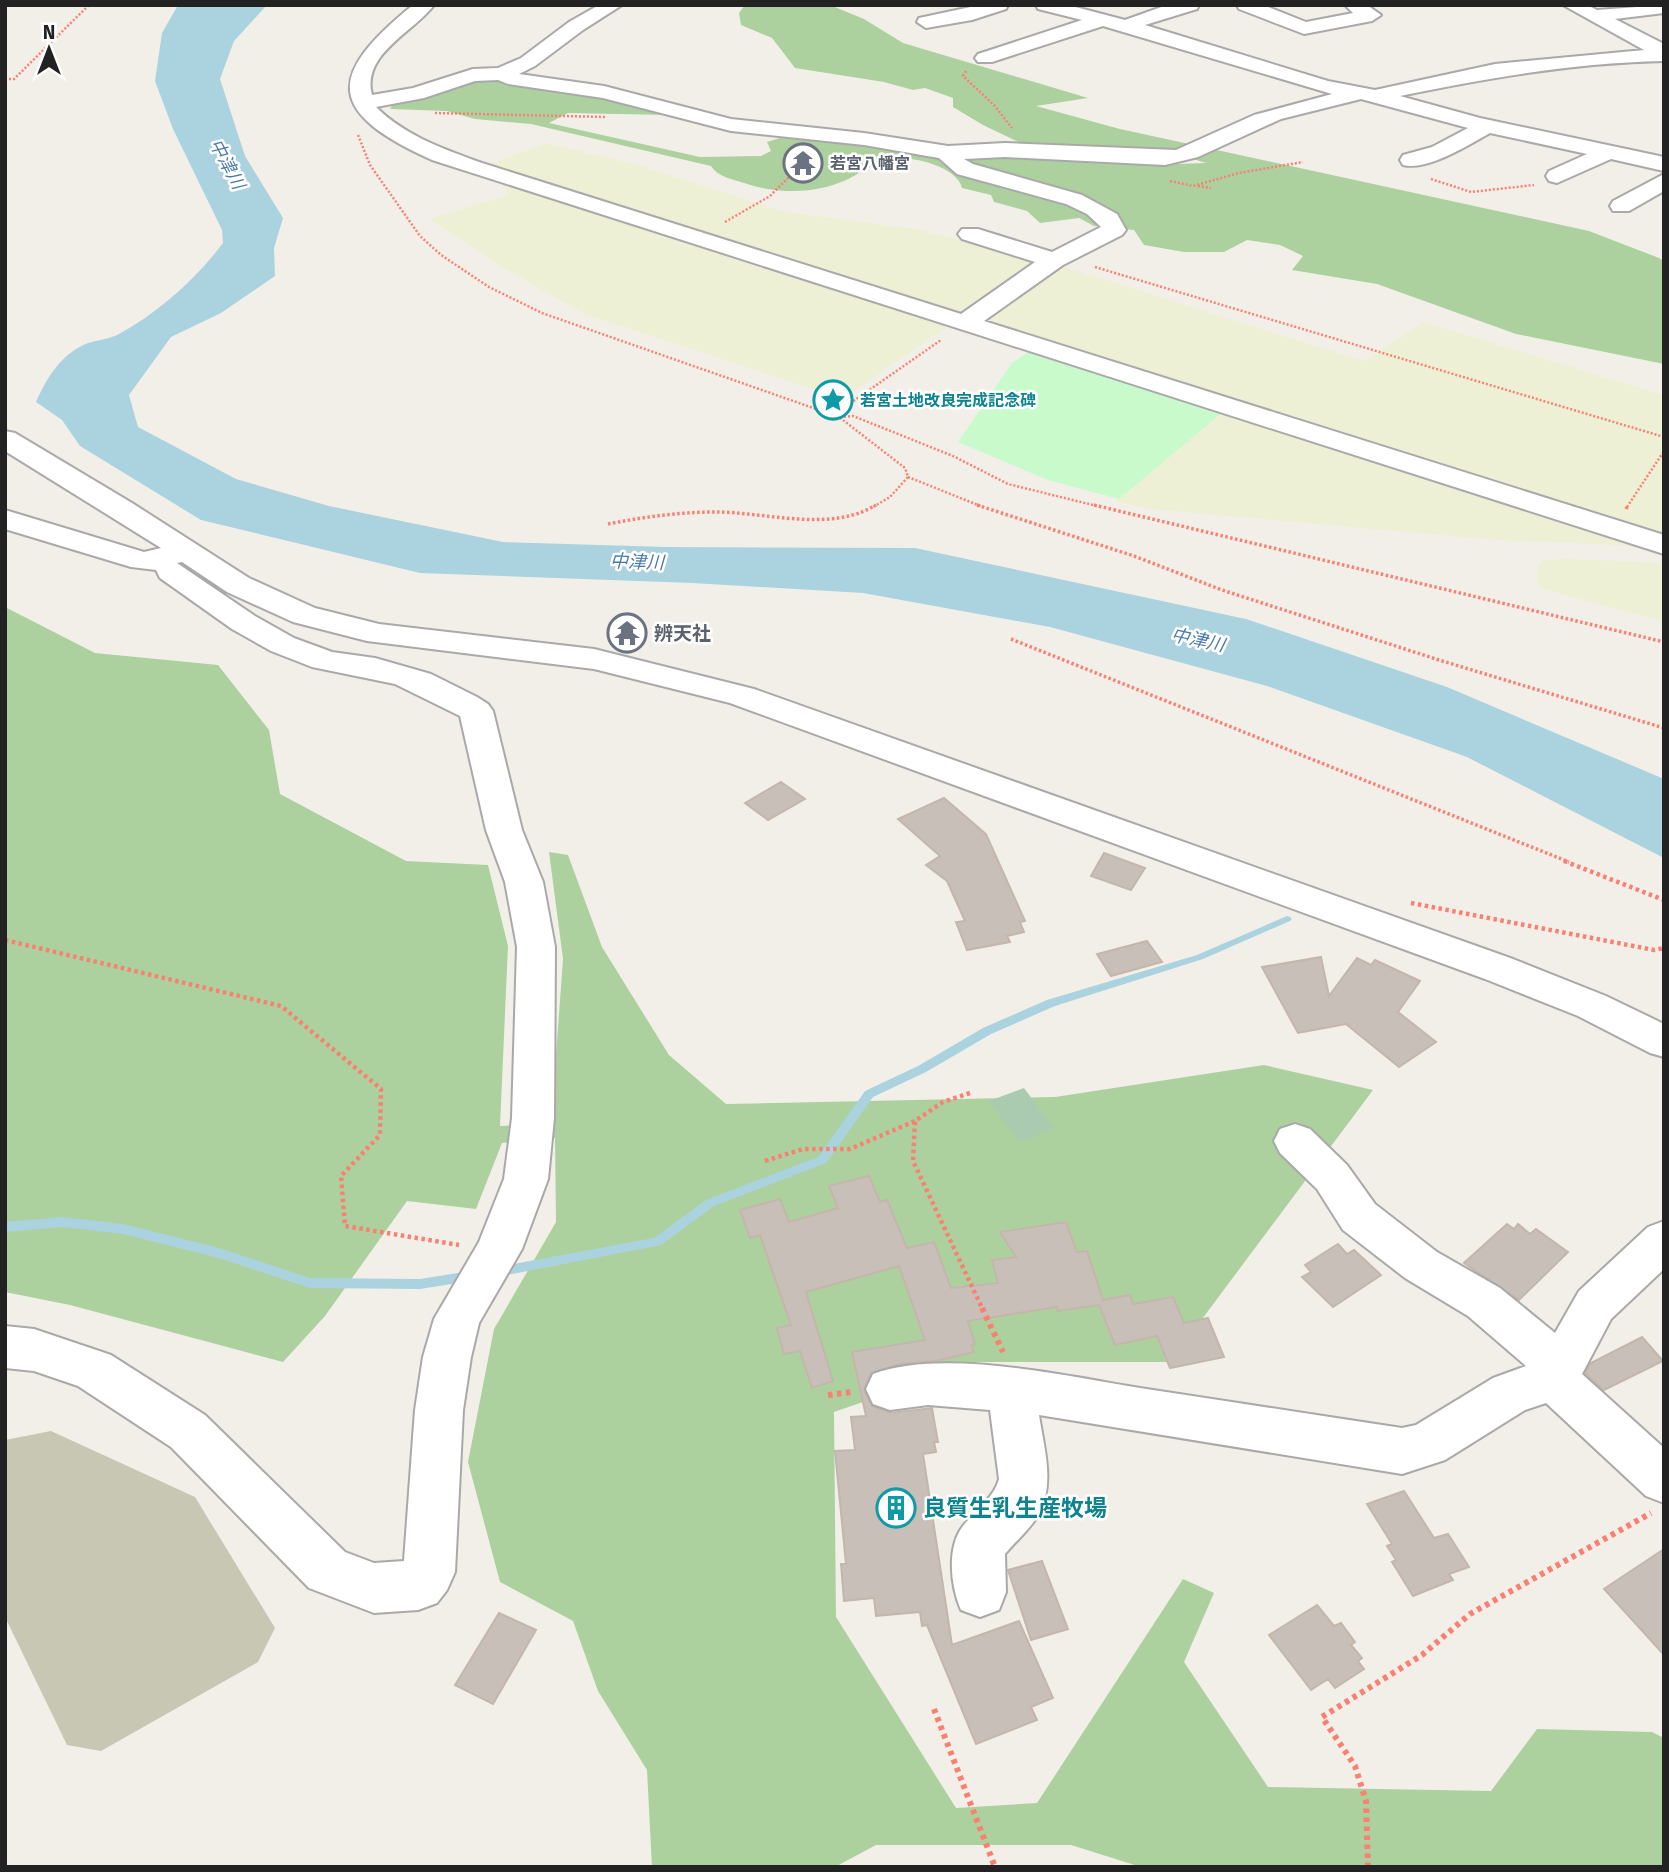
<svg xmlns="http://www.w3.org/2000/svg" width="1669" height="1872" font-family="'Fira Sans','Noto Sans JP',sans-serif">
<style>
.construction{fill:#c7c7b4}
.farmland{fill:#eef0d5}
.forest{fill:#add19e}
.cemetery{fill:#aacbaf}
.park{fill:#c8facc}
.water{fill:#aad3df}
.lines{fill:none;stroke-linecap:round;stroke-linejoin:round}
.stream{fill:#aad3df;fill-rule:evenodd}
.building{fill:#c7bfb8;stroke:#c4b6ab;stroke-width:2}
.minor-casing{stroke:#a9a9a9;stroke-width:4}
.path-far3{stroke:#fa8072;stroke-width:2.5;stroke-dasharray:2 2;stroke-linecap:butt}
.path-far2{stroke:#fa8072;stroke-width:3.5;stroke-dasharray:2.5 2.5;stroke-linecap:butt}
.path-far1{stroke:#fa8072;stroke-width:4.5;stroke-dasharray:3.5 3.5;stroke-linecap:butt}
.path{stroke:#fa8072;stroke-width:6;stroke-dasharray:4.5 4.5;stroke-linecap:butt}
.minor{fill:#fff;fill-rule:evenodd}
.labels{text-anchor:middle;stroke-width:5;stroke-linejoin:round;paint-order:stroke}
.far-worship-label{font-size:16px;font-weight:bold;fill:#5b616d;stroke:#fff;text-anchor:start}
.far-culture-label{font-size:16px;font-weight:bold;fill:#0d838f;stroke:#fff;text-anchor:start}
.far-water-label{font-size:18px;font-style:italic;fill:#4a7aab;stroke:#fff}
.worship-label{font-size:19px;font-weight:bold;fill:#5b616d;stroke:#fff;text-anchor:start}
.near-culture-label{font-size:23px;font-weight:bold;fill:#0d838f;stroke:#fff;text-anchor:start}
</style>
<rect width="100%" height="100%" fill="#f2efe9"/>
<path class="construction" d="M51 1431 195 1497 275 1628 258 1662 101 1751 67 1745 5 1617V1440Z"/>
<path class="farmland" d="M547 143 642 166 786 212 917 229 1065 267 1364 361 1424 322 1664 395V547L1496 540 1148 509 1115 501 1234 404 964 315 843 399 584 314 500 266 429 219 508 195 492 163Z
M1567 559 1651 562 1664 565V622L1542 589 1538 585 1537 567 1542 560Z"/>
<path class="forest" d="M745 5H830L864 19 903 43 1088 98 1036 106 1120 129 1589 231 1659 258 1664 261V364L1516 334 1377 284 1292 270 1303 256 1280 245 1247 240 1224 252H1184L1144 245 1134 230 1094 226 1079 218 1040 223 1027 211 994 202 991 195 962 188C958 167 911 155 893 159 874 163 861 173 844 181 813 194 776 194 744 183 732 179 718 177 711 166L531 124 475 119 447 111 390 109 393 104 484 78H496L598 95 662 111 668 115 568 113 549 123 700 157 761 156 771 151 767 142 780 138 1006 155 1177 164 1206 163 1180 155 1031 148 983 125 953 107V98L925 88 913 90 884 82 795 68 772 38 741 25 739 13Z
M5 607 95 653 218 665 269 730 280 794 406 861 488 865 508 946 500 1126 551 1124 563 959 549 852 568 855 602 947 669 1055 726 1104 1055 1097 1264 1065 1373 1090 1170 1362H978L834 1412 836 1617 956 1808 1037 1803 1183 1579 1214 1593 1184 1662 1268 1787 1491 1791 1537 1729 1652 1732 1664 1738V1867H1141L1071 1845H876L835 1867H652L647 1770 598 1691 573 1621 500 1582 468 1462 494 1329 556 1222 555 1138 502 1143 476 1209 407 1201 325 1316 283 1362 70 1305 5 1292Z"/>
<path class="cemetery" d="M1024 1088 1054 1128 1019 1142 989 1101Z"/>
<path class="park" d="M1031 350 1223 412 1119 499 1048 480 958 442 1012 363Z"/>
<path class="water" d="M178 5H267L234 41 220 79 245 156 283 218 274 248 275 276 221 313 171 337 129 395 138 427 236 479 329 506 503 542 666 547 915 548 1246 619 1447 687 1664 779V858L1467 757 1267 686 1050 627 863 593 692 583 420 573 201 520 80 446 62 420 36 402C47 377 62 353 88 343 98 340 110 339 119 334 159 312 196 279 223 243L222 230 173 129 155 81 162 33Z"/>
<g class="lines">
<path class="stream" d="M1287 916 1290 917 1292 919 1290 921 1203 959 1055 1006 991 1034 926 1072 873 1097 826 1163 714 1206 661 1245 502 1276 498 1274 496 1271 498 1268 502 1266 654 1238 706 1200 818 1157 865 1091 918 1066 983 1028 1047 1000 1197 955Z
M63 1217 123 1224 219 1248 310 1278 420 1279 464 1272 468 1274 470 1277 468 1280 464 1282 420 1289 310 1288 219 1258 123 1234 63 1227 5 1232V1222Z"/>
</g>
<path class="building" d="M781 782 805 799 768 820 745 803Z
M944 798 986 834 1025 921 1020 922 1024 932 1007 936 1010 942 967 950 956 922 965 921 947 881 926 865 940 856 898 819Z
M1104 853 1145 868 1131 890 1091 876Z
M1147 941 1162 962 1111 976 1097 954Z
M1321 957 1329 996 1357 958 1371 965 1375 960 1420 981 1398 1012 1436 1042 1399 1067 1346 1024 1298 1033 1262 967Z
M869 1176 880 1202 887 1200 907 1248 934 1242 951 1288 998 1283 992 1260 1016 1257 1000 1232 1066 1222 1077 1252 1087 1251 1103 1300 1130 1295 1133 1304 1173 1297 1184 1323 1208 1318 1224 1357 1170 1368 1157 1336 1115 1345 1099 1305 1058 1311 1057 1307 968 1321 975 1344 971 1345 974 1352 936 1361 901 1364 871 1373 864 1390 872 1406 890 1413 932 1408 938 1442H934L936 1452 923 1454 952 1645 1019 1621 1053 1698 1031 1707 1037 1720 976 1744 927 1625 922 1626 920 1612 876 1616 874 1598 844 1601 841 1564H846L835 1451 855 1450 851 1417 866 1416 852 1352 925 1340 899 1266 806 1292 833 1381 812 1388 800 1351 784 1354 777 1328 791 1325 760 1235 750 1238 740 1210 780 1199 789 1222 838 1208 829 1186Z
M1507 1224 1514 1229 1518 1224 1530 1234 1536 1229 1568 1252 1519 1300 1464 1263Z
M1338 1244 1347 1254 1354 1250 1381 1275 1333 1307 1302 1277 1311 1272 1305 1265Z
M1642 1337 1663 1361 1604 1390 1585 1373 1591 1363Z
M1404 1491 1434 1538 1448 1534 1469 1567 1449 1574 1453 1580 1413 1596 1392 1562 1396 1560 1387 1546 1392 1544 1367 1504Z
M1664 1549V1655L1604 1589Z
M1042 1561 1068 1629 1031 1640 1008 1570Z
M1317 1605 1334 1626 1341 1623 1355 1642 1351 1645 1362 1658 1358 1661 1364 1669 1335 1688 1328 1679 1311 1690 1269 1635Z
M499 1613 536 1630 493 1704 455 1685Z"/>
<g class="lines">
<g class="minor-casing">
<path id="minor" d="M413 5H434C414 32 361 54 372 95L413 88 473 69 498 68 521 58 569 22 599 5H622L583 30 535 66 519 74 604 86 731 119 864 133 948 146 1005 143 1176 150 1254 115 1332 94 1103 26 992 62H978L975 58 978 54 1082 20 1038 9 1036 5H1068L1125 20 1167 5H1199L1197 9 1145 25 1328 81 1375 90 1495 64 1644 50 1563 5H1587L1597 10 1664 5V13L1615 19 1664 44V61C1574 63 1487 78 1400 96L1480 118 1664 157V171L1611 159 1557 183 1549 181 1546 176 1549 171 1587 154 1490 133C1468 145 1428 171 1403 165L1400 160 1403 155 1432 147 1468 128 1361 99 1281 119 1198 157 1165 165 1005 157 964 159 973 164 1082 195 1117 214 1126 230 1122 235 1063 265 984 321 1664 535V554L432 160C328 113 324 77 413 5ZM498 80 508 84 603 98 731 131 864 145 939 158 957 174 1066 204 1087 214 1101 227 1052 252 978 229H962L958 234 962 239 1035 262 961 314 482 163C444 149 405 136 376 107L424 98 475 81Z
M980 5H1008L1006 9 972 20 926 28 917 22 919 18Z
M1237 5H1263L1306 22 1353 13 1345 5H1367L1381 15 1372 21 1304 34 1239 9Z
M1664 174V191L1629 211H1613L1610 206 1613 201Z
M5 431 15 433 132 503 249 578 315 608 379 624 594 649 754 689 1513 959 1606 996 1664 1024V1057L1650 1053 1578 1016 1485 979 730 703 594 669 367 641 293 622 227 592 182 562 177 563 255 616 294 638 332 652 375 658 431 674 477 697 488 704 493 711 522 830 543 882 555 947 554 1118 548 1179 522 1249 479 1323 471 1357 463 1410 455 1572 447 1590 437 1603 418 1610 374 1613 309 1588 171 1447 78 1386 34 1371 5 1368V1326L34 1329 111 1355 205 1415 345 1552 374 1563 404 1561 415 1410 423 1357 434 1319 479 1242 504 1179 512 1118 517 947 505 882 486 830 460 716 395 684 312 667 271 651 232 629 160 578 156 570 131 567 5 529V510L144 552 161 548 5 451Z
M1295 1124 1310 1129 1347 1165 1375 1204 1437 1252 1500 1288 1555 1333 1579 1291 1648 1227 1664 1221V1269L1611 1319 1582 1374 1664 1448V1503L1646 1496 1546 1403 1525 1410 1445 1460 1402 1474 1039 1415C1044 1449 1056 1485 1037 1517 1029 1530 1015 1542 1005 1554L1006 1592 999 1610 980 1617 961 1610C951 1587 946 1548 963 1526 975 1511 994 1498 999 1479L990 1410 928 1405 890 1410 873 1404 866 1389 873 1374C943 1348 1066 1376 1140 1388 1227 1401 1315 1415 1402 1428L1416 1425 1493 1378 1526 1366 1468 1316 1405 1278 1343 1230 1317 1189 1280 1153 1274 1141 1280 1129Z"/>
</g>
<path class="path-far3" d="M966 71 963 76 994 105 1012 128
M5 79H14L89 5
M435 113 605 117
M358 135 370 165 420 236 441 255 489 287 542 313 839 417 905 468 908 477 890 497 873 507
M1431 179 1471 192 1534 185
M1170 181 1193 186 1239 173 1303 162
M1198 186 1211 188
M725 222 770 196 799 167
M1095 267 1664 437
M840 416 852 402 941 340
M840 417 853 416 953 456 1008 484 1101 507
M908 477 983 507
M1627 507 1664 451"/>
<path class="path-far2" d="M977 505 1134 556 1222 590 1439 660 1664 728
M1094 505 1664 642
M1626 509 1628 505
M608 524C644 517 679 512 716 512 766 512 830 533 876 505
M1011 639 1569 862"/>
<path class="path-far1" d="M1564 861 1664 900
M1411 903 1654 950 1664 948
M5 940 281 1006 381 1089 380 1135 341 1176 345 1226 459 1245
M970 1093 943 1102 915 1121 913 1161 983 1310
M765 1161 803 1149H850L915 1121"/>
<path class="path" d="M982 1308 1003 1352
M828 1395 852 1392
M934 1709 995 1867
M1368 1867 1366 1801 1355 1766 1322 1717 1422 1655 1470 1614 1651 1513"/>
<use href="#minor" class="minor"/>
</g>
<defs>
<g id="temple-ring" transform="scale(2.0125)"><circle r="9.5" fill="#fff" stroke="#6b7280" stroke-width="1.5"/><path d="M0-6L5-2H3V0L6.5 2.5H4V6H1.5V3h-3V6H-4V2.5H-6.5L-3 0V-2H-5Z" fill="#6b7280"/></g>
<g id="sight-ring" transform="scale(2.0125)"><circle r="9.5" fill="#fff" stroke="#0f9aa8" stroke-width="1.5"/><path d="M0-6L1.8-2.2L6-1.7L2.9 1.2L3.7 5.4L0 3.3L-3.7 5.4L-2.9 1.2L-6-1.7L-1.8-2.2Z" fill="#0f9aa8"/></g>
<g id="building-ring" transform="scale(2.0125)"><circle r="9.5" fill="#fff" stroke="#0f9aa8" stroke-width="1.5"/><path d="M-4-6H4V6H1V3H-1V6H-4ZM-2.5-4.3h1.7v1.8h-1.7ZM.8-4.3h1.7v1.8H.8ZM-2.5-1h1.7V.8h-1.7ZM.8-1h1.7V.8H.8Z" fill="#0f9aa8"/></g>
</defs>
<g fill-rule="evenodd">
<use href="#temple-ring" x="803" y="163"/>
<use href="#sight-ring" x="833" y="400"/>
<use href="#temple-ring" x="627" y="633"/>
<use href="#building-ring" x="896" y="1508"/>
</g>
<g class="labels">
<g class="far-worship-label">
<text x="830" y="169">若宮八幡宮</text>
</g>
<g class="far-culture-label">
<text x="860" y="406">若宮土地改良完成記念碑</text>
</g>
<g class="far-water-label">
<text transform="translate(227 164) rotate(62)" y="6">中津川</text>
<text transform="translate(637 562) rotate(2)" y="6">中津川</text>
<text transform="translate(1198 640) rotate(12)" y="6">中津川</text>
</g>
<g class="worship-label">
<text x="654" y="640">辨天社</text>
</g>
<g class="near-culture-label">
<text x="923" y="1516">良質生乳生産牧場</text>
</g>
</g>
<rect width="1669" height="1872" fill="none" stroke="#222222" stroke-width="14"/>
<g transform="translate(49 49)" stroke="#ffffff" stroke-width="5" paint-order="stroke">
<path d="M0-5L12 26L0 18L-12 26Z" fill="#222222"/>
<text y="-10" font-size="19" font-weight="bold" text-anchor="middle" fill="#222222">N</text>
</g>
</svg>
